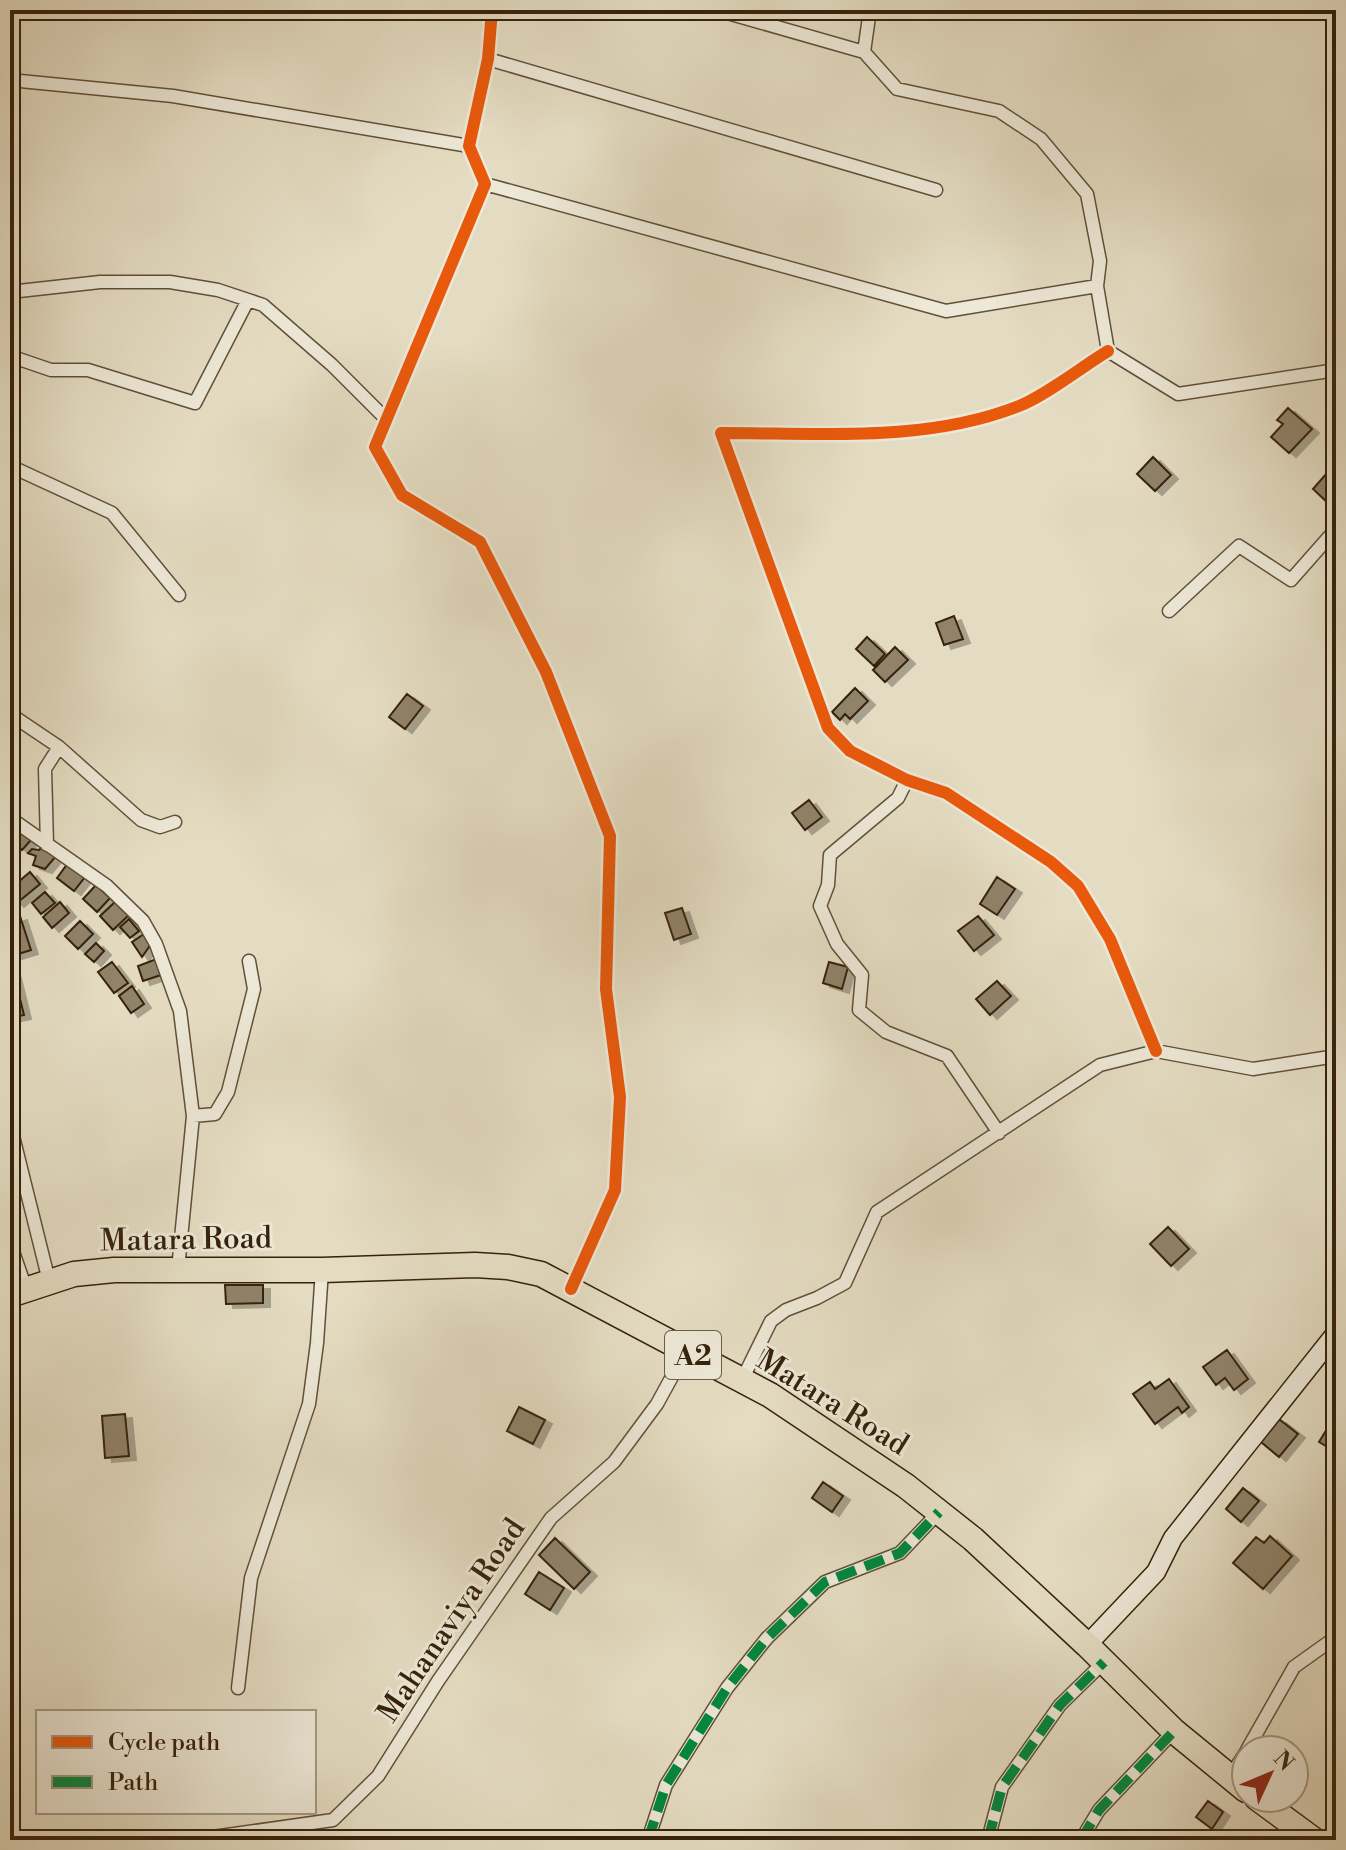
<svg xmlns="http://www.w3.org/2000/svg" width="1346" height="1850" font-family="'Libre Bodoni',serif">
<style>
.building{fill:#90836a;stroke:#35220b;stroke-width:2;filter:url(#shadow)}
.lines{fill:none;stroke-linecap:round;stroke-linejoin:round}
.street-casing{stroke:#615039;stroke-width:15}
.secondary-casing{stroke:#35220b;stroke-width:21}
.highway-casing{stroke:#35220b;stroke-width:27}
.street{stroke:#ede8d7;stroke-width:12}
.secondary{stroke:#ede8d7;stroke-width:18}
.highway{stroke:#e4dcc2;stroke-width:24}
.quiet{stroke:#00873e;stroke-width:10;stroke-dasharray:20 10;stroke-linecap:butt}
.cycleway-casing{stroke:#ede8d7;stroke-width:17}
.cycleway{stroke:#e8590c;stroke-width:12}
.labels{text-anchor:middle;stroke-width:6;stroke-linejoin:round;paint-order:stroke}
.shield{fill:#ede8d7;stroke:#6c5d48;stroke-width:2}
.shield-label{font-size:28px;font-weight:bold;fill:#35220b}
.street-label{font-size:30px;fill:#35220b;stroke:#ede8d7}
</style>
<defs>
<filter id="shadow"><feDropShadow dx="7" dy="4" stdDeviation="0" flood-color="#0004"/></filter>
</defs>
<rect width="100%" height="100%" fill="#e4dcc2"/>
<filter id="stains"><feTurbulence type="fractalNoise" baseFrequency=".0025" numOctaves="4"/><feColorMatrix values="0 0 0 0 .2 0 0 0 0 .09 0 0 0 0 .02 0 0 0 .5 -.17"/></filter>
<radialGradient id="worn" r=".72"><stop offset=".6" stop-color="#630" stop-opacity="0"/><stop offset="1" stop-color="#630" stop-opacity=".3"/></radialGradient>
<path class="building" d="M1288 408 1312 429 1289 453 1271 437 1283 424 1277 420Z
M1153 457 1171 475 1155 491 1137 474Z
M1327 473 1336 481V497L1329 504 1313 489Z
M954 616 963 639 944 645 936 623Z
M867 637 885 654 874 666 856 649Z
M895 647 908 660 885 682 873 670Z
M855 688 868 701 850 719 845 714 840 720 832 712Z
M407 694 423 706 405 729 389 717Z
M809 800 822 817 805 830 792 813Z
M16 828 31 840 22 850 10 839Z
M44 845 57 855 45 869 33 865 36 856 28 853 32 849 39 850Z
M68 863 85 877 74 891 57 878Z
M30 872 40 884 17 903 10 896V889Z
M997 877 1015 889 997 915 980 904Z
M96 885 110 898 97 912 83 899Z
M45 892 55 903 41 914 32 903Z
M116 901 129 915 113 930 100 916Z
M60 902 69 913 52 928 43 917Z
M682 908 691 934 674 940 665 913Z
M20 916 31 950 15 955 10 941V920Z
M978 916 994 935 974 951 958 931Z
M129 919 139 931 130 938 120 927Z
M80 921 93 934 78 949 65 936Z
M144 934 151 944 142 957 132 942Z
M96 943 104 951 94 962 85 954Z
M159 958 164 974 143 981 138 966Z
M112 962 128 983 114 993 98 972Z
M829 962 848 967 842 989 823 983Z
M14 974 24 1015 10 1018V975Z
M997 981 1011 996 990 1015 976 999Z
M132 986 144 1004 131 1013 119 996Z
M1168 1227 1189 1249 1171 1266 1150 1244Z
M225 1285H263V1303L226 1304Z
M1227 1350 1248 1379 1234 1390 1225 1378 1216 1385 1203 1367Z
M1169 1379 1189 1407 1182 1413 1178 1407 1155 1424 1133 1394 1150 1382 1155 1389Z
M519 1407 545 1420 533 1444 507 1431Z
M125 1414 129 1456 105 1458 102 1416Z
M1279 1419 1298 1434 1279 1457 1261 1442Z
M1330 1424 1336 1427V1452L1319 1442Z
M823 1482 843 1496 832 1512 812 1498Z
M1243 1488 1259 1501 1241 1522 1226 1509Z
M1270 1536 1292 1556 1263 1589 1233 1563 1256 1537 1264 1543Z
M555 1538 590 1572 574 1589 539 1555Z
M539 1572 564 1588 550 1610 525 1594Z
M1208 1801 1223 1812 1212 1829 1196 1817Z"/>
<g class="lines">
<g class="street-casing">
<path id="street" d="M492 10 488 59 469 146 485 184 375 447 402 495 480 542 546 672 610 836 606 989 620 1097 615 1190 571 1289
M717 10 864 52
M870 10 864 52 897 89 999 111 1041 139 1087 194 1100 261 1097 286 1108 351 1178 394 1336 370
M488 59 936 190
M10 80 173 96 469 146
M485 184 946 311 1097 286
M10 292 100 282H170L218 290 263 305 332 365 386 419
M1108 351C1083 366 1045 396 1019 406 925 443 820 433 721 433L828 728 850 751 907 780 946 793 1051 862 1078 886 1110 939 1156 1051
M10 356 51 370H88L195 403 248 300
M10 466 112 513 179 595
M1169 611 1239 546 1291 580 1336 529
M10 714 59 747 141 820 160 827 175 822
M907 780 898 798 830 855 828 885 820 906 837 944 862 975 859 1010 886 1032 947 1056 999 1133
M10 818 107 886 143 921 156 944 180 1011 193 1116 178 1269
M47 845 45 769 59 747
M193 1116 215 1114 228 1092 254 989 249 961
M10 1124 49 1281
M10 1243 26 1289
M742 1380 771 1321 786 1310 817 1298 845 1283 877 1212 1100 1065 1156 1051 1253 1069 1336 1056
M238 1688 251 1578 309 1404 317 1343 322 1270
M1247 1750 1294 1667 1336 1637
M1229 1778 1246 1752
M211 1840 213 1837 333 1820 378 1776 438 1681 551 1518 614 1462 657 1404 686 1351
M648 1840 666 1785 727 1688 767 1638 825 1582 900 1553 939 1512
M988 1840 1002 1787 1060 1705 1104 1662
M1081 1840 1099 1810 1174 1731"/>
</g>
<g class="secondary-casing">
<path id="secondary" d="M1087 1645 1156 1572 1173 1538 1336 1333"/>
</g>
<g class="highway-casing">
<path id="highway" d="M10 1295 74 1274 114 1270H322L475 1265 508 1267 541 1274 770 1395 906 1486 973 1539 1087 1645 1174 1731 1246 1790
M1257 1798 1314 1840"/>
</g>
<use href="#street" class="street"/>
<use href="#secondary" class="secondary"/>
<use href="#highway" class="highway"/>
<path class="quiet" d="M648 1840 666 1785 727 1688 767 1638 825 1582 900 1553 939 1512
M988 1840 1002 1787 1060 1705 1104 1662
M1081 1840 1099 1810 1174 1731"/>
<g class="cycleway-casing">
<path id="cycleway" d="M492 10 488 59 469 146 485 184 375 447 402 495 480 542 546 672 610 836 606 989 620 1097 615 1190 571 1289
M1108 351C1083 366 1045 396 1019 406 925 443 820 433 721 433L828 728 850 751 907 780 946 793 1051 862 1078 886 1110 939 1156 1051"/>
</g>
<use href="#cycleway" class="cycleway"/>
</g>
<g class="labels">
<rect class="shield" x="665" y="1331" width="56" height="48" rx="6"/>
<g class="shield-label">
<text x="693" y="1365">A2</text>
</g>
<g class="street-label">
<text transform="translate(186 1239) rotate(-1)" y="10">Matara Road</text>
<text transform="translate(833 1402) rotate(32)" y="10">Matara Road</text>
<text transform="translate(451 1620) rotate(-56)" y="10">Mahanaviya Road</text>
</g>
</g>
<rect width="1346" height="1850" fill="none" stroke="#e4dcc2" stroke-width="40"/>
<rect x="12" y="12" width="1322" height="1826" fill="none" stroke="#35220b" stroke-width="4"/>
<rect x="20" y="20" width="1306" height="1810" fill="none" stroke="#35220b" stroke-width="2"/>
<rect x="36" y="1710" width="280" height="104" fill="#ede8d7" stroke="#a39985" stroke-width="2"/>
<rect x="52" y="1736" width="40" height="12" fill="#e8590c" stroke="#a39985" stroke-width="2"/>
<text x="108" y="1750" font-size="24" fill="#35220b">Cycle path</text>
<rect x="52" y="1776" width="40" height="12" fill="#00873e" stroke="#a39985" stroke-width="2"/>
<text x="108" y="1790" font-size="24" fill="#35220b">Path</text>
<g transform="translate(1270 1774) rotate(46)"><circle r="38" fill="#ede8d7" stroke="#a39985" stroke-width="2"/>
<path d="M0-6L14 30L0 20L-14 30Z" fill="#8f2418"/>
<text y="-12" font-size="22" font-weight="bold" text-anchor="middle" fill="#35220b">N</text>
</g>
<rect width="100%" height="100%" filter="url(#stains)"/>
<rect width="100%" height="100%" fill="url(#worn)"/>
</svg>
